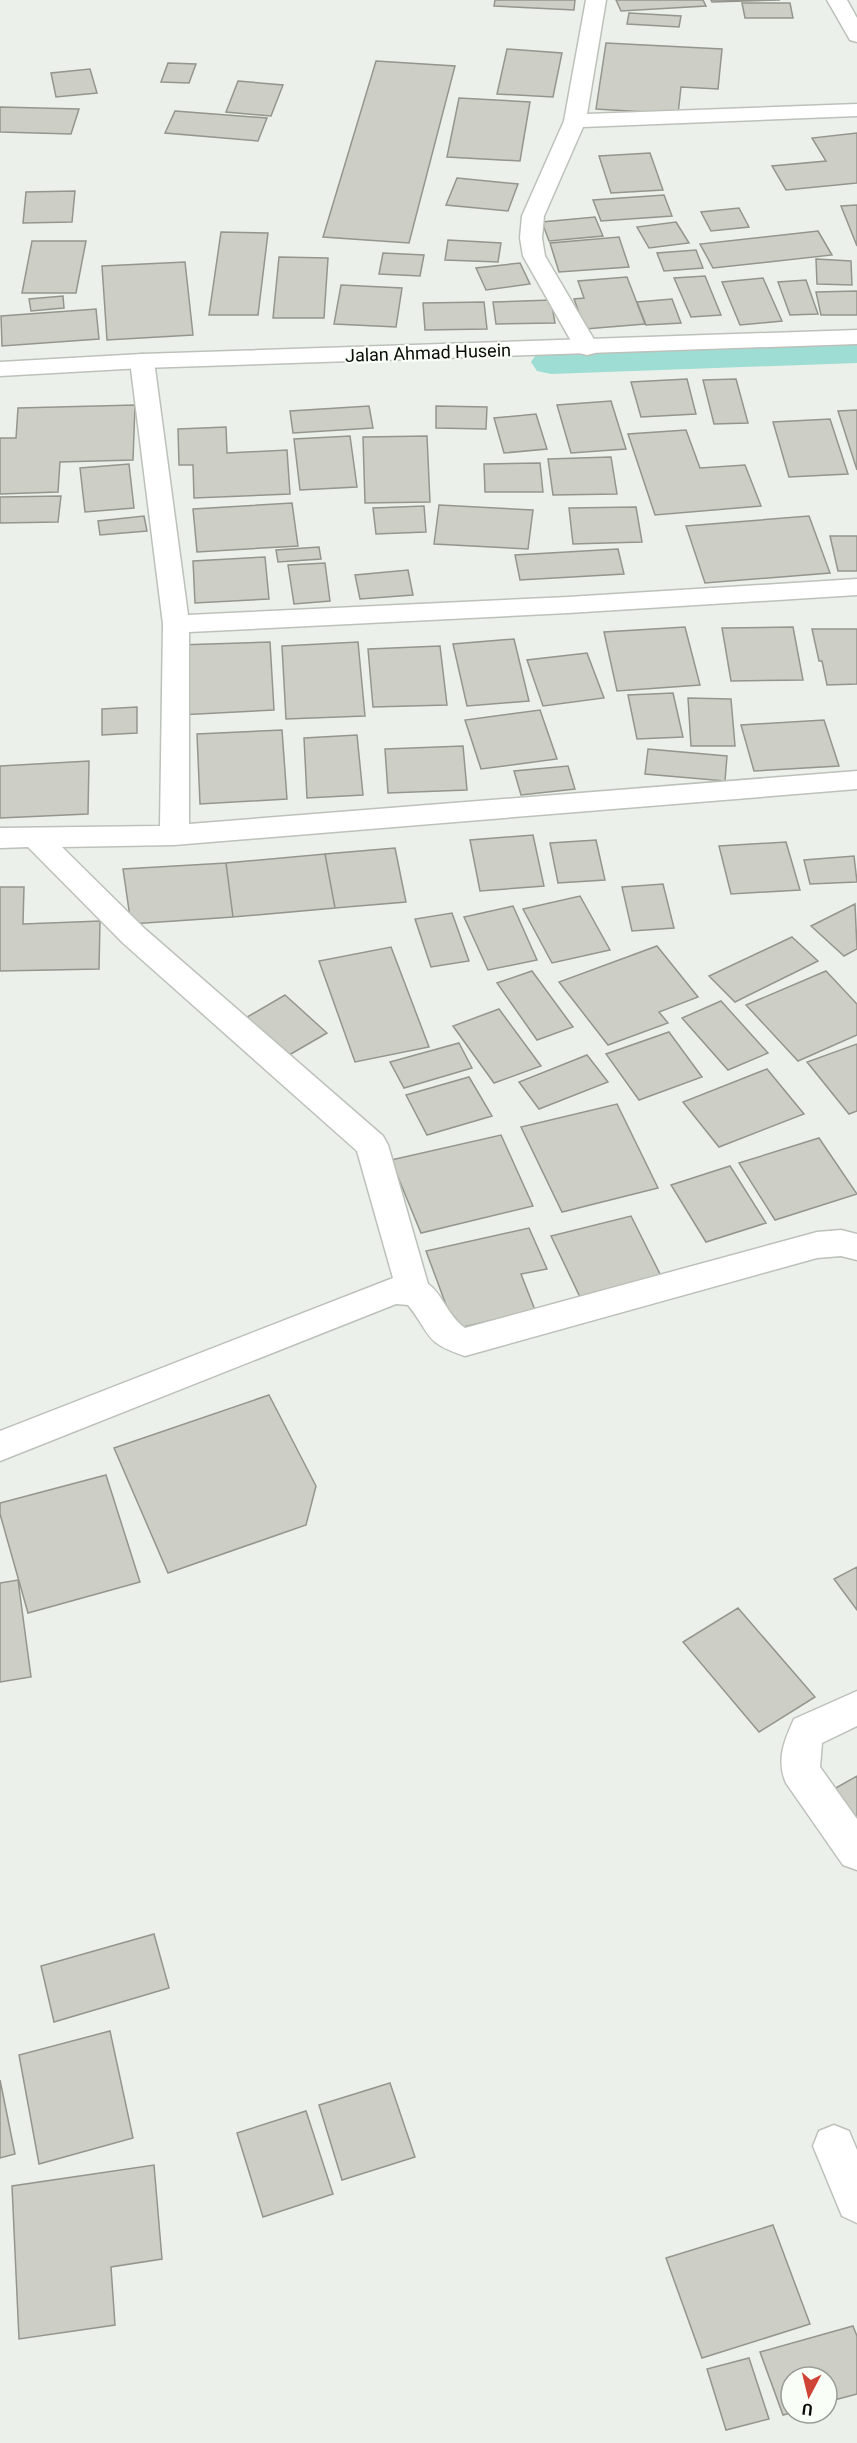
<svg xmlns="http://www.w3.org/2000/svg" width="857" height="2443" font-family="Roboto,sans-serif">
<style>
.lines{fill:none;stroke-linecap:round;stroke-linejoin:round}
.canal{fill:#9eddd3;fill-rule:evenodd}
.building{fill:#cdcec6;stroke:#94968e;stroke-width:1.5}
.minor-casing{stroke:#bcc1ba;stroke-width:3}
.secondary-casing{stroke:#bcc1ba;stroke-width:3}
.minor{fill:#fff;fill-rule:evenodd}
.secondary{fill:#fff;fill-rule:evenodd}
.labels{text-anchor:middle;stroke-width:4.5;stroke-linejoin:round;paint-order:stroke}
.far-street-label{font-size:18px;fill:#0b0d0b;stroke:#f9fff7}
</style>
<rect width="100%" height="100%" fill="#ebf1ea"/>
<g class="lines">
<path class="canal" d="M857 339V363L551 374 537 371 531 362 537 353 551 350Z"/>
</g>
<path class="building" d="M495 0H575L574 10 494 6Z
M616 0H703L706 6 621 11Z
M711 0H780L712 2Z
M742 3H790L793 18H745Z
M629 13 681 16 679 27 627 24Z
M606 43 722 49 718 89 681 87 678 114 596 109Z
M507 49 562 53 553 97 497 94Z
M376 61 455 66 409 243 323 237Z
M168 63 196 64 189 83 161 82Z
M90 69 97 93 56 97 51 73Z
M238 81 283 85 271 116 226 112Z
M459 98 530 102 520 161 447 157Z
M0 107 79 109 71 134 0 132Z
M175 111 267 118 258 141 165 133Z
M857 133V183L786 190 772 166 826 161 812 138Z
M650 153 663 190 611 193 599 156Z
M457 178 518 184 508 211 446 205Z
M75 191 72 222 23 223 26 192Z
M664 195 672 216 601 221 593 200Z
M857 205V246L841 206Z
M739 208 749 227 711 231 701 212Z
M595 217 603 236 549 241 542 222Z
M676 222 689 243 649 248 637 227Z
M818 231 832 255 713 268 700 244Z
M221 232 268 233 258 315H209Z
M619 237 629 267 559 272 550 243Z
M448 240 501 243 498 262 445 260Z
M32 241H86L76 293H22Z
M696 250 703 268 664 271 657 253Z
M383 253 424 255 420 276 379 274Z
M279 257 328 258 324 318H273Z
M816 259 851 261 852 285 817 284Z
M185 262 193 335 107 340 102 266Z
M520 263 530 284 486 290 476 268Z
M705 276 721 315 691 317 674 278Z
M627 277 645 324 585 329 574 299 584 298 578 281Z
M763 278 782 321 740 325 722 282Z
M806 280 818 314 790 315 778 282Z
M341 285 402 288 396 327 334 324Z
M857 291V315H821L816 292Z
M63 296 64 308 31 311 29 299Z
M672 299 681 323 646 325 637 302Z
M551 300 555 323 496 324 493 302Z
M484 302 487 329 425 330 423 303Z
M96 309 99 339 2 346 1 316Z
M687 379 696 414 641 417 631 382Z
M736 379 748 423 714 424 703 380Z
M611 401 626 449 571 453 557 405Z
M135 405 133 460 60 462 58 492 0 494V438H16L18 408Z
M369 406 373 428 293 433 290 411Z
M436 406 487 407 486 429 436 428Z
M857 410V470L838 411Z
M536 414 547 449 504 453 494 418Z
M830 419 848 474 789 477 773 422Z
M226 427 227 453 287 450 290 494 194 498 193 465H179L178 429Z
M686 430 700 468 745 465 761 506 655 515 628 434Z
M350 436 357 487 300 490 294 439Z
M427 436 430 502 365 503 363 437Z
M611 457 617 494 553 495 548 459Z
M540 463 543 492H485L484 464Z
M129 464 134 508 85 512 80 468Z
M61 496 58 522 0 523V497Z
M292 503 298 546 197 552 193 509Z
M439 505 533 510 528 549 434 544Z
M424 506 426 532 376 534 373 508Z
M636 507 642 542 573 544 569 508Z
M144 516 147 531 100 535 98 521Z
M809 516 830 573 705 583 686 526Z
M830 536H857V571H838Z
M319 547 321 559 278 562 276 550Z
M618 549 624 574 520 580 515 555Z
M265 557 269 599 195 603 193 561Z
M325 563 330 601 294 604 288 565Z
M408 570 413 595 360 599 355 575Z
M685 627 700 685 617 691 604 632Z
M793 627 803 680 731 681 722 628Z
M812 629H857V684L827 685 822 661H819Z
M514 639 529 701 467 706 453 644Z
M270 642 274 710 179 715 178 645Z
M358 642 365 716 286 719 282 646Z
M440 646 447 705 373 707 368 649Z
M587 653 604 698 543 706 527 660Z
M673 693 683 737 637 739 628 695Z
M688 698 731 699 735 746H691Z
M137 707V733L102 735V709Z
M540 710 557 759 481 769 465 720Z
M824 720 839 766 754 771 741 725Z
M282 730 287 799 200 804 197 734Z
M357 735 363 795 307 798 304 738Z
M463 746 467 790 388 793 385 749Z
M648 749 727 756 725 781 645 774Z
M89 761 88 814 0 818V766Z
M568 766 575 789 521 795 514 771Z
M533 835 544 886 480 891 470 840Z
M596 840 605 880 558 883 550 843Z
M786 842 800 890 731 894 719 846Z
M395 848 406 902 335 908 325 854Z
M325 854 335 908 233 917 226 863Z
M854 856 857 882 810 884 804 860Z
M226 863 233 917 131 924 123 869Z
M663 884 674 928 632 931 622 887Z
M0 887H24L23 924 100 921 99 969 0 971Z
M580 896 610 950 552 963 523 909Z
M855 904 857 949 844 956 811 926Z
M513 906 537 960 488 970 464 917Z
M452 913 469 961 431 967 415 919Z
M792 937 818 961 735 1002 709 976Z
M657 946 698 997 659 1012 668 1023 608 1045 559 982Z
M391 947 429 1047 355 1062 319 961Z
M532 971 573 1027 537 1040 497 983Z
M826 971 857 1004V1035L798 1061 746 1005Z
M285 995 327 1033 284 1058 242 1020Z
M721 1001 768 1053 728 1070 682 1018Z
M499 1009 541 1066 494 1083 453 1026Z
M669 1032 702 1077 639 1100 606 1054Z
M459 1043 472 1068 404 1088 390 1062Z
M857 1044V1111L849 1114 807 1062Z
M587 1055 608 1082 539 1109 519 1082Z
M767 1069 804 1114 719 1147 683 1102Z
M469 1077 492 1116 427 1135 406 1095Z
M617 1104 658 1188 562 1212 521 1127Z
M501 1135 533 1206 421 1233 391 1160Z
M819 1138 857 1194 775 1220 739 1163Z
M730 1166 766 1223 706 1242 671 1185Z
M631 1216 661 1276 580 1297 551 1236Z
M529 1228 547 1269 521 1274 535 1310 455 1329 426 1251Z
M269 1395 316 1486 306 1525 168 1573 114 1448Z
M106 1475 140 1582 28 1613 0 1514V1503Z
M857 1567V1610L834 1579Z
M18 1580 31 1677 0 1682V1583Z
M738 1608 815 1697 759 1732 683 1642Z
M857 1776V1818L834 1789Z
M154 1934 169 1988 54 2022 41 1966Z
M110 2031 133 2138 39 2164 19 2055Z
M0 2080 15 2154 0 2158Z
M390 2083 415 2157 342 2180 319 2105Z
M306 2111 333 2194 263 2217 237 2133Z
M154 2165 162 2259 111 2267 115 2325 19 2339 12 2186Z
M773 2225 810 2324 702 2358 666 2258Z
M853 2326 857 2336V2394L827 2402V2377H791V2413L783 2415 760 2352Z
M749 2358 769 2419 726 2430 707 2369Z"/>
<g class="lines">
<g class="minor-casing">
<path id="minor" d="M586 0H606L587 114 857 104V116L583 127 544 216 542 238 545 256 599 348 595 353 587 355 579 353 575 348 523 256 520 238 522 216 564 121Z
M827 0H847L857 18V42L850 40Z
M142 354 150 356 154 361 188 615 568 597 857 579V595L568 613 189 632V824L857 771V789L174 845 62 847 145 929 383 1136 388 1145 428 1284C442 1293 447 1315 465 1328L817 1232 841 1230 857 1234V1260L841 1256 817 1258 465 1356C423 1342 432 1335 408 1305L396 1304 0 1461V1431L393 1278 357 1151 123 943 28 847 0 848V828L160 826 163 624 130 361 134 356Z
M857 1691V1726L822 1743 820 1767 857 1819V1870L843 1865 786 1783C776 1760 784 1741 794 1719Z
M834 2125 849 2131 857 2150V2223L842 2216 813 2146 819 2131Z"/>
</g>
<g class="secondary-casing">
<path id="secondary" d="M857 330V344L142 368 0 376V362L142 354Z"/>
</g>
<use href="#minor" class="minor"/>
<use href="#secondary" class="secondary"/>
</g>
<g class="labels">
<g class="far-street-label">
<text transform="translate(428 353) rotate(-2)" y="6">Jalan Ahmad Husein</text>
</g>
</g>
<g transform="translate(809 2395) rotate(187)"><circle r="28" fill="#f9fff7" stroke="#9a9e99" stroke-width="1.5"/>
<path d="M0-4.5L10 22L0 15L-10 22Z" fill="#d04337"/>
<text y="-9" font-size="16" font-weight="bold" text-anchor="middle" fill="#0b0d0b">U</text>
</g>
</svg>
